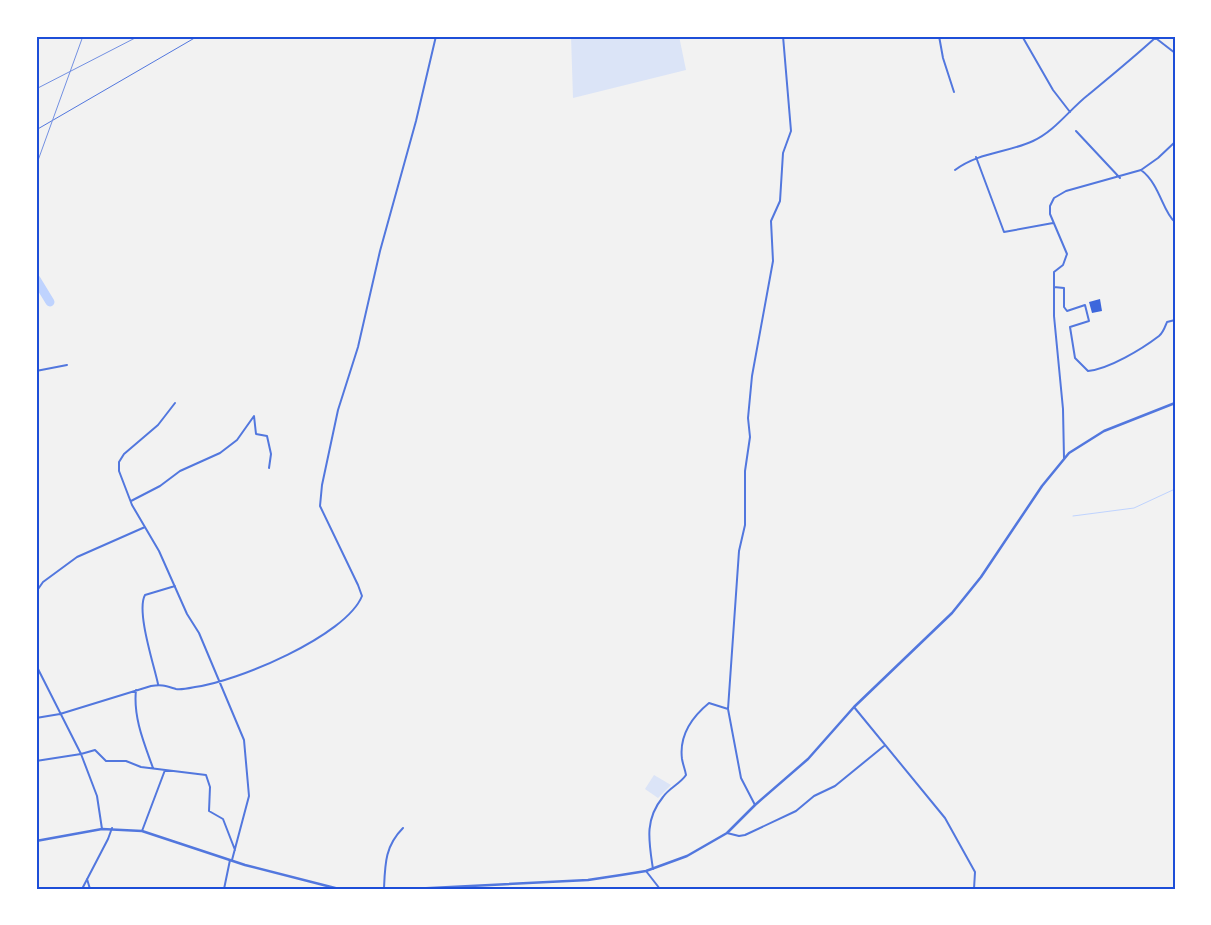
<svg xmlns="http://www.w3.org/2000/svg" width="1211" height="925" font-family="'IBM Plex Sans',sans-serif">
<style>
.green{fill:#dbe4f7}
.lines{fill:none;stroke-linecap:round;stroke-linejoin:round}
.stream{stroke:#bfd3fe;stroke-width:1}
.river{stroke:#bfd3fe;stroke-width:9}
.building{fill:#3d67dc}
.service{stroke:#5277de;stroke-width:1}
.minor{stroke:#5277de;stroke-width:2}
.tertiary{stroke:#5277de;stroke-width:2.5}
.rail{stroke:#7290e2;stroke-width:1}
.neatline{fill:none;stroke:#1d4ed8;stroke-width:2}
</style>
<rect width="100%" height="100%" fill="#f2f2f2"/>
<path class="green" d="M571 36H679L686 70 573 98Z
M654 775 671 785 658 798 645 789Z"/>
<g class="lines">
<path class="stream" d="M1073 516 1134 508 1175 489"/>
<path class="river" d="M36 279 50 302"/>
</g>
<path class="building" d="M1100 299 1102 311 1092 313 1089 302Z"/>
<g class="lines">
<path class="service" d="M36 130 198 36"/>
<path class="minor" d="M939 36 943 58 954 92
M1022 36 1053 90 1070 112
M1153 36 1175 53
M1076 131 1120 178
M976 157 1004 232 1053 223
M955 170C979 152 1007 153 1033 141 1055 131 1070 109 1088 95 1111 76 1133 58 1155 38
M1141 170C1160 184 1163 213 1175 222
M1054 287 1064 288V307L1067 311 1085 305 1089 321 1070 327 1075 358 1088 371C1109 369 1142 349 1159 336 1163 333 1165 327 1167 322L1175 320
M36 371 67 365
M175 403 158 425 124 454 119 462V471L132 505 159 551 187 614 199 633 244 740 249 796 232 860
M1064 458 1063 409 1054 316V272L1063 265 1067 254 1050 214V206L1054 198 1066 191 1141 170 1158 158 1175 142
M131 501 160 486 180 471 220 453 237 440 254 416 256 434 267 436 271 454 269 468
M36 592 43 582 77 557 145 527
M36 665 81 754 97 796 102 829
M158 684C154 665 136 611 145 595L175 586
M136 690C133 717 144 743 153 768
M854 707 945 818 975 872 974 889
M60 714 151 686C162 684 166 686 176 689 181 690 190 688 195 687 236 682 346 636 362 596L358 585 320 506 322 485 338 410 358 347 380 251 416 121 436 36
M36 718 60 714
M36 761 81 754 95 750 106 761H126L141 767 206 775 210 787 209 811 223 819 235 850
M755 805 741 778 728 709 739 551 745 525V471L750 437 748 418 752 376 773 261 771 221 780 201 783 153 791 131 783 36
M142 831 165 770
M727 833 739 836 745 835 796 811 814 796 835 786 884 746
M653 869C649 842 644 820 663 797 669 788 680 784 686 775 685 769 683 765 682 759 679 736 692 717 709 703L728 709
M646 871 660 889
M87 879 90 889
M82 889 108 839 112 828
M224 889 230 860
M384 889C385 864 385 846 403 828"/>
<path class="tertiary" d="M36 841 102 829 142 831 245 865 339 889
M411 889 588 880 621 875 646 871 687 856 727 833 755 805 808 759 854 707 952 613 981 577 1042 486 1069 453 1104 431 1175 403"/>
<path class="rail" d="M36 89 139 36
M36 166 83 36"/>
</g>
<rect width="1211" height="925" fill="none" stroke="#ffffff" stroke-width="75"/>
<rect x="38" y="38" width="1136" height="850" class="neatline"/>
</svg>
